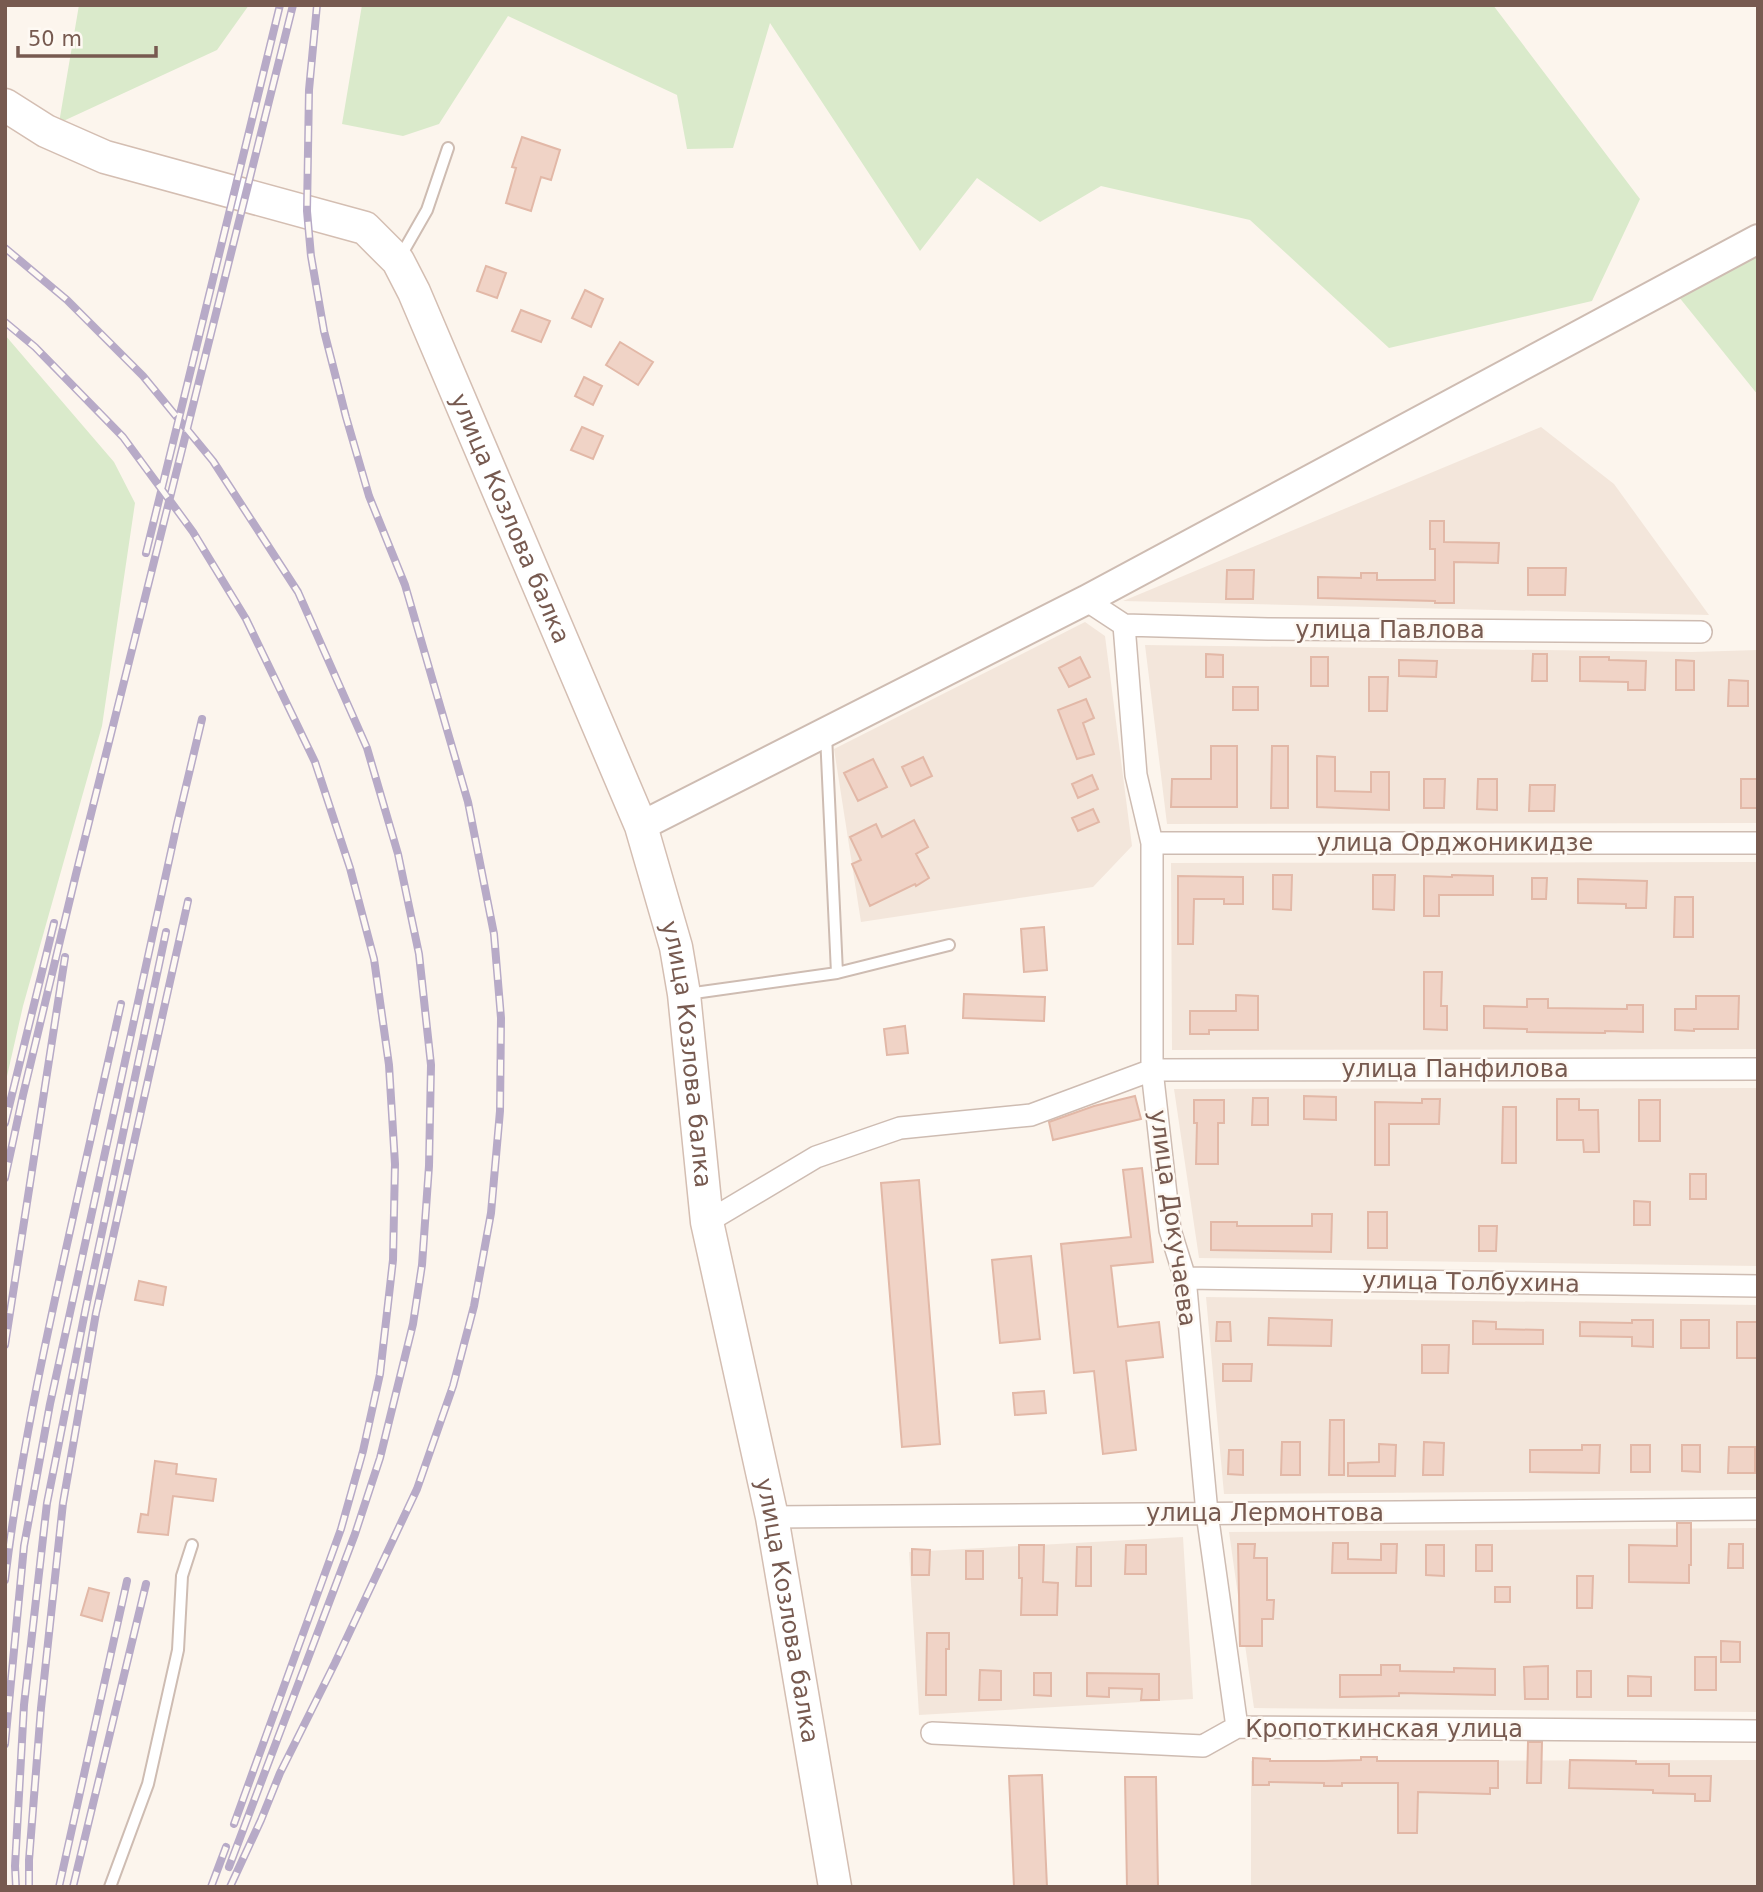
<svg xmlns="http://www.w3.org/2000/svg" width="1763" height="1892" font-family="'DejaVu Sans',sans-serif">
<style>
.residential{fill:#f3e6db}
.green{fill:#daeacb}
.building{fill:#f0d3c6;stroke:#e2b8a7;stroke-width:2}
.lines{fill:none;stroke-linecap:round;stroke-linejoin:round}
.service-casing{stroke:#cebcb2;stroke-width:14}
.minor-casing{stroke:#cebcb2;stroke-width:24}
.tertiary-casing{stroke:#cebcb2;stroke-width:32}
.secondary-casing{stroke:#d4beb2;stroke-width:35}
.service{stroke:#fff;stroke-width:10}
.minor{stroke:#fff;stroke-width:21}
.tertiary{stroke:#fff;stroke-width:28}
.secondary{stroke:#fff;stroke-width:32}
.rail-casing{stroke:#b7aac7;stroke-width:8}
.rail{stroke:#fef9f3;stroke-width:5;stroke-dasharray:16;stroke-linecap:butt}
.labels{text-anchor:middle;stroke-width:5;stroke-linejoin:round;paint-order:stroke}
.street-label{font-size:24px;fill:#775a50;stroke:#fef9f3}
</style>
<rect width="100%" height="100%" fill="#fcf5ed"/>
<path class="residential" d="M1541 427 1614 484 1709 615 1123 601Z
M1085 622 1105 636 1132 846 1093 887 861 922 834 749Z
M1145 645 1692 652 1758 650V823L1167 824Z
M1758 862V1049L1172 1050 1171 863Z
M1758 1088V1266L1199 1258 1174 1089Z
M1206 1297 1758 1305V1490L1224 1494Z
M1758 1528V1712L1254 1708 1229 1532Z
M1183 1537 1193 1699 919 1715 909 1552Z
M1758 1760V1887H1251V1761Z"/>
<path class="green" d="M79 5H249L217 50 59 123Z
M362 5H1493L1640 199 1592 301 1389 348 1250 220 1101 186 1040 222 977 178 920 251 770 23 733 148 687 149 677 95 508 16 439 124 403 136 342 124Z
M1758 239V395L1670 286Z
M5 335 114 462 135 503 102 726 23 1006 5 1085Z"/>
<path class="building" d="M522 137 560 150 551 180 541 177 531 211 506 203 516 168 512 167Z
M486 266 506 273 497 298 477 291Z
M585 290 603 299 591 327 572 318Z
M521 310 550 321 541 342 512 331Z
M620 342 653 362 638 385 606 365Z
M584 377 602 386 593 405 575 396Z
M582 427 603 436 593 459 571 450Z
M1430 521H1444V542L1499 543 1498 563 1454 562V603H1435V601L1318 598V577L1361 578V573H1377V580H1435V549H1430Z
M1528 568H1566L1565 595H1528Z
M1227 570H1254L1253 599H1226Z
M1206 654 1223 655V677H1206Z
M1533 654H1547V681H1532Z
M1080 657 1090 677 1069 687 1059 668Z
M1311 657H1328V686H1311Z
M1580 657H1609V660L1646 661 1645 690H1628V682L1580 681Z
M1399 660 1437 661 1436 677 1399 676Z
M1676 660 1694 661V690H1676Z
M1369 677H1388L1387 711H1369Z
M1729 680 1748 681V706H1728Z
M1233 687H1258V710H1233Z
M1086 699 1094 718 1083 723 1094 754 1077 759 1058 710Z
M1211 746H1237V807H1171L1172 779H1211Z
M1272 746H1288V808H1271Z
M1317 756 1335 757V791L1371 792V772H1389V810L1317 807Z
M923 757 932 776 911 786 902 767Z
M873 759 887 787 858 801 844 773Z
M1092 775 1098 789 1078 798 1072 784Z
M1424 779H1445L1444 808H1424Z
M1478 779H1497V810L1477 809Z
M1741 779H1758V808H1741Z
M1530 785H1555L1554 811H1529Z
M1093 809 1099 822 1078 831 1072 818Z
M914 820 928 847 916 854 929 878 916 886 915 884 870 906 852 864 861 860 850 837 876 824 882 837Z
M1273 875H1292L1291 910 1273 909Z
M1373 875H1395L1394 910 1373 909Z
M1452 875 1493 876V895H1439V916H1424V876L1452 877Z
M1178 876 1243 877V904H1224V899H1194L1193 944H1178Z
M1532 878H1547L1546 899H1532Z
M1578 879 1647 881 1646 908H1626V904L1578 903Z
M1675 897H1693V937H1674Z
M1044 927 1047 970 1024 972 1021 929Z
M1424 972H1442L1441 1006H1447V1030L1424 1029Z
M964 994 1045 997 1044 1021 963 1018Z
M1236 995 1258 996V1030H1209V1034H1190V1011H1236Z
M1696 996H1739L1738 1029H1694V1031L1675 1030V1009H1696Z
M1527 999H1548V1008L1627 1009V1005H1643V1032L1605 1031V1033L1527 1032V1029L1484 1028V1006L1527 1007Z
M905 1026 908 1053 887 1055 884 1029Z
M1135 1096 1141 1119 1053 1140 1049 1122 1094 1106Z
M1304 1096 1336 1097V1120L1304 1119Z
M1253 1098H1268V1125H1252Z
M1422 1099H1440L1439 1124H1389V1165H1375V1102L1422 1103Z
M1557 1099H1579V1110H1598L1599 1152H1584L1583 1140H1557Z
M1194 1100H1224V1123H1218V1164H1196L1197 1123H1194Z
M1639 1100H1660V1141H1639Z
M1503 1107H1516V1163H1502Z
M1142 1168 1153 1262 1111 1266 1118 1327 1159 1322 1163 1357 1126 1361 1136 1450 1103 1454 1094 1371 1074 1373 1061 1244 1131 1237 1123 1170Z
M1690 1174H1706V1199H1690Z
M919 1180 940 1444 902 1447 881 1183Z
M1634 1201 1650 1202V1225H1634Z
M1368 1212H1387V1248H1368Z
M1312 1214H1332L1331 1252 1211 1250V1222H1237V1226H1312Z
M1479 1226H1497L1496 1251H1479Z
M1031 1256 1040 1339 1000 1343 992 1260Z
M139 1281 166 1287 163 1305 135 1300Z
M1269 1318 1332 1320 1331 1346 1268 1345Z
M1632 1320H1653V1347L1632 1346V1337L1580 1336V1322L1632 1323Z
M1681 1320H1709V1348H1681Z
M1473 1321 1496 1322V1329L1543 1330V1344H1473Z
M1217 1322H1230L1231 1341H1216Z
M1737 1322H1758V1358H1737Z
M1422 1345H1449L1448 1373H1422Z
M1223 1364H1252L1251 1381H1223Z
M1044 1391 1046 1413 1015 1415 1013 1393Z
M1330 1420H1344V1475H1329Z
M1282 1442H1300V1475H1281Z
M1424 1442 1444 1443 1443 1475H1423Z
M1379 1444 1396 1445 1395 1476H1348V1463L1379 1462Z
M1582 1445H1600L1599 1473 1530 1472V1450H1582Z
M1631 1445H1650V1472H1631Z
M1682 1445H1700V1472L1682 1471Z
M1729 1447H1755V1473H1728Z
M1229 1450H1243V1475L1228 1474Z
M155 1461 177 1464 176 1474 216 1479 213 1501 173 1496 168 1535 138 1532 141 1514 148 1515Z
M1677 1523H1691V1565H1689V1583L1629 1582V1545L1677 1546Z
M1333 1543H1348V1559L1381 1560V1544H1397L1396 1573H1332Z
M1238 1544H1255L1254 1558H1267V1600H1274L1273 1619H1262V1646H1240Z
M1729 1544H1743V1568H1728Z
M1019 1545H1044L1043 1582 1058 1583 1057 1615H1021L1022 1578H1019Z
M1126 1545H1146V1574H1125Z
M1426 1545H1444V1576L1426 1575Z
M1476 1545H1492V1571H1476Z
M1077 1547H1091V1586H1076Z
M912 1549 930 1550 929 1575H912Z
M966 1551H983V1579H966Z
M1577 1576H1593L1592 1608H1577Z
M1495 1587H1510V1602H1495Z
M89 1588 109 1593 102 1621 81 1615Z
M927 1633H949V1649H946V1695H926Z
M1721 1641 1740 1642V1662H1721Z
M1695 1657H1716V1690H1695Z
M1381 1665H1400V1671L1454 1672V1668L1495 1669V1695L1399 1693V1696L1340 1697V1675H1381Z
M1548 1666V1699H1525L1524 1667Z
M980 1670 1001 1671V1700H979Z
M1577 1671H1591V1697H1577Z
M1034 1673H1051V1696L1034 1695Z
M1087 1673 1159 1674V1700H1141L1142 1689 1109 1688V1697L1087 1696Z
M1628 1676 1651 1677V1696H1628Z
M1528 1742H1542L1541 1783H1527Z
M1361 1757H1377V1761H1498V1788H1490V1794L1418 1792 1417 1833H1398V1783H1342V1786H1324V1783L1269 1782V1785H1253V1758L1270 1759V1761H1325L1361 1760Z
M1570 1760 1636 1761V1764H1669V1776H1711L1710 1801H1695V1794L1653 1793V1790L1569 1788Z
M1042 1775 1047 1887H1014L1009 1776Z
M1125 1777H1156L1158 1887H1127Z"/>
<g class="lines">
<g class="service-casing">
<path id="service" d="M399 259 427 210 448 148
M837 973 949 945
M687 994 837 973 826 735
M110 1887 148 1784 178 1650 182 1576 192 1545"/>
</g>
<g class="minor-casing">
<path id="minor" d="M1086 600 1124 625 1268 629 1701 632
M1124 625 1136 775 1152 843V1070L1170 1230 1185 1278 1207 1513 1237 1727
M1152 843H1758
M707 1222 816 1157 900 1128 1031 1115 1152 1070 1758 1069
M1185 1278 1758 1286
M772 1517 1758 1509
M932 1733 1203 1746 1237 1727 1758 1731"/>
</g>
<g class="tertiary-casing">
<path id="tertiary" d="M641 826 1086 600 1758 239"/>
</g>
<g class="secondary-casing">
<g id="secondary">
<path id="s1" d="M5 105 46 131 105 157 365 228 398 261 414 292 641 826 676 947 684 994 707 1222 772 1517 835 1887"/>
</g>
</g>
<use href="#service" class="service"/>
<use href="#minor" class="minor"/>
<use href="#tertiary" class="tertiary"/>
<use href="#secondary" class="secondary"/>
<g class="rail-casing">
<path id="rail" d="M5 248 67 300 143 376 213 461 298 592 367 748 398 854 419 954 431 1065 429 1166 422 1265 413 1324 380 1458 355 1534 229 1867
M5 322 35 347 123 437 193 532 246 619 315 762 350 868 374 959 389 1065 395 1164 393 1260 380 1374 363 1451 341 1529 234 1824
M146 553 280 5
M5 1123 54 923
M5 1178 23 1095 76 874 293 5
M5 1345 65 957
M5 1580C15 1495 31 1411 49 1327 72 1219 97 1112 121 1004
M5 1744 24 1546 50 1404 177 824 202 719
M16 1887 15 1866 24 1705 47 1503 86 1307 166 932
M29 1887V1860L41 1708 63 1503 96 1313 188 901
M59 1887 127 1581
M73 1887 146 1584
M211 1887 226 1847
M230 1887 261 1820 280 1773 335 1663 417 1489 453 1386 474 1306 491 1213 500 1111 501 1018 494 934 468 802 405 585 369 496 346 417 324 331 311 256 307 211 309 90 317 5"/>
</g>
<use href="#rail" class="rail"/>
</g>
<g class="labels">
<g class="street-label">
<text dy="8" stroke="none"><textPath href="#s1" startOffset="710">улица Козлова балка</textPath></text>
<text x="1390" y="638">улица Павлова</text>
<text x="1455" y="851">улица Орджоникидзе</text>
<text dy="8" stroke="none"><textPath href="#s1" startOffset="1278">улица Козлова балка</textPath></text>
<text x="1455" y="1077">улица Панфилова</text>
<text transform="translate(1173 1218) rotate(82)" y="8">улица Докучаева</text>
<text transform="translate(1471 1282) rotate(1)" y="8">улица Толбухина</text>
<text x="1265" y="1521">улица Лермонтова</text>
<text dy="8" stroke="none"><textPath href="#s1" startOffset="1844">улица Козлова балка</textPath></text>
<text x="1384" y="1737">Кропоткинская улица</text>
</g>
</g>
<rect width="1763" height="1892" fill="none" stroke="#775a50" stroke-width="14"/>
<path d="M18 46v10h138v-10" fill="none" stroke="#775a50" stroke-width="3.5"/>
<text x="28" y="46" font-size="21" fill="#775a50" stroke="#fef9f3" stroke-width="5" paint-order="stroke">50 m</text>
</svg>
